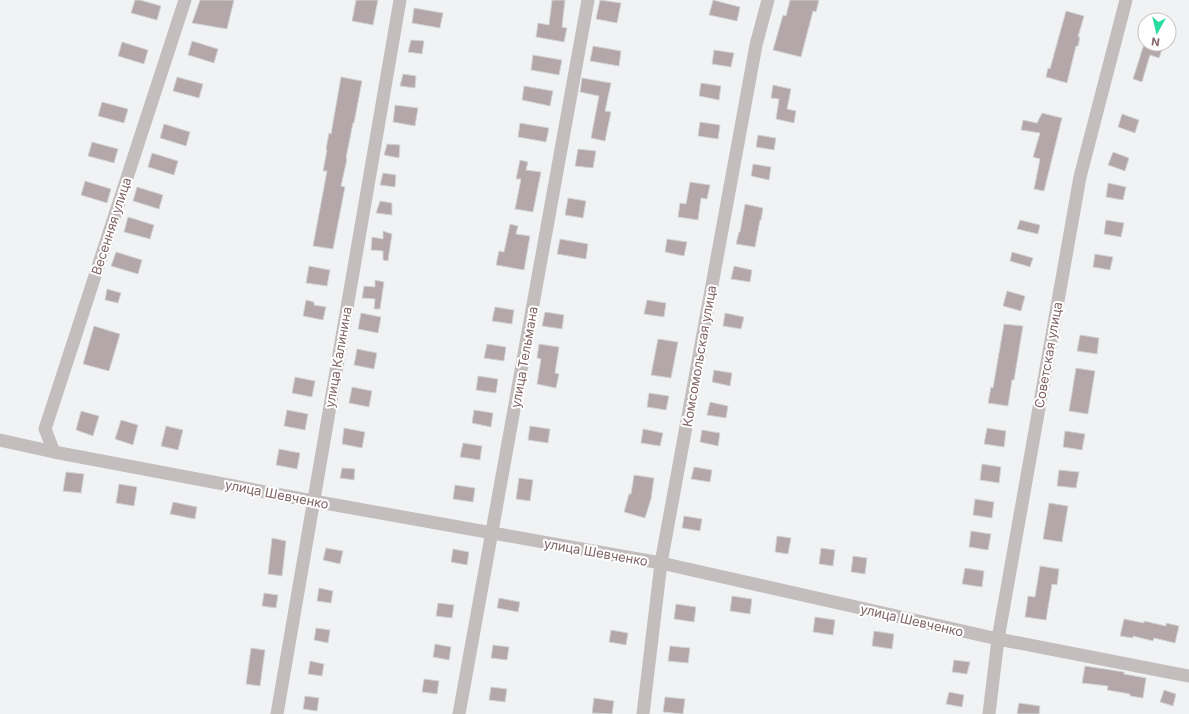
<svg xmlns="http://www.w3.org/2000/svg" width="1189" height="714" font-family="Inter,sans-serif">
<style>
.building{fill:#b4a7a9;stroke:#d3d4d5}
.lines{fill:none;stroke-linecap:round;stroke-linejoin:round}
.minor{stroke:#c4bdbe;stroke-width:13}
.labels{text-anchor:middle;stroke-width:4;stroke-linejoin:round;paint-order:stroke}
.street-label{font-size:13px;fill:#806467;stroke:#fff}
</style>
<rect width="100%" height="100%" fill="#f0f2f4"/>
<path class="building" d="M135 0H140L161 6 157 20 131 13Z
M200 0H234L227 29 192 23Z
M356 0H378L373 25 352 21Z
M552 0H565L562 27 567 28 564 42 536 37 538 23 549 25Z
M600 0 621 3 617 23 596 19Z
M713 0 740 7 737 21 709 15Z
M790 0H819L816 12 813 11 801 57 773 50 783 15 786 16Z
M414 8 443 13 440 28 412 23Z
M1066 11 1084 16 1078 37H1080L1078 46H1076L1067 83 1046 77 1048 68 1050 69Z
M411 40 424 41 422 54 408 52Z
M192 41 218 49 214 63 188 55Z
M122 42 148 50 144 64 118 56Z
M1144 44H1164L1159 58 1150 55 1142 82 1133 79Z
M593 46 621 51 619 66 590 61Z
M714 50 734 53 731 67 712 64Z
M533 55 562 60 559 75 531 70Z
M403 74 416 76 415 88 400 86Z
M177 77 203 84 199 98 173 91Z
M341 77 362 81 354 123H353L346 158 347 159 341 186 345 187 333 249 313 246 327 171H323L327 150 326 149 329 133 331 134Z
M582 78 611 83 605 111 611 112 605 141 591 138 599 96 580 92Z
M701 83 721 86 719 100 699 96Z
M773 85 791 89 787 109 796 111 794 123 776 119 779 99 771 98Z
M524 86 553 91 550 106 522 100Z
M102 102 128 109 124 123 98 116Z
M395 105 418 108 415 126 393 122Z
M1042 113 1062 118 1044 191 1034 189 1040 159 1033 157 1040 133 1021 130 1023 120 1037 123Z
M1122 114 1139 120 1135 133 1118 127Z
M700 122 720 125 718 139 698 136Z
M520 123 549 128 546 142 518 137Z
M164 124 190 132 186 146 160 138Z
M758 135 776 138 774 150 756 147Z
M92 142 118 149 114 163 88 156Z
M387 144 400 145 399 158 384 155Z
M578 149 596 151 593 168 575 166Z
M1113 152 1129 158 1125 171 1108 165Z
M152 153 178 161 174 175 148 167Z
M520 160 528 162 526 170 541 172 533 212 515 209 521 179H516Z
M753 164 771 167 769 180 751 176Z
M383 173 396 175 395 187 380 185Z
M85 181 111 189 107 203 81 195Z
M690 182 710 185 707 199 701 198 698 220 678 217 680 203 686 204Z
M1108 183 1126 187 1123 200 1106 197Z
M137 187 163 195 159 209 133 201Z
M568 198 586 201 583 218 565 215Z
M380 201 392 203V215L376 213Z
M745 204 763 208 761 220H760L755 247 736 244 739 232H740Z
M128 217 154 225 150 239 124 232Z
M1020 220 1040 225 1038 234 1017 229Z
M1106 220 1124 223 1121 237 1104 234Z
M510 224 518 226 516 234 530 236 524 270 496 265 499 251 504 252Z
M383 231 392 234 388 261 383 260V251L371 250 372 237 383 239Z
M560 239 588 244 586 259 557 254Z
M667 239 687 242 684 256 665 252Z
M116 252 142 260 138 274 111 266Z
M1012 252 1033 258 1030 267 1010 261Z
M1095 254 1113 257 1110 270 1093 267Z
M309 266 330 270 327 286 306 283Z
M734 266 752 270 750 282 731 279Z
M375 280 384 282 380 309H374L375 299 362 298 364 286 375 287Z
M107 289 121 293 118 303 105 300Z
M1007 291 1025 296 1021 311 1003 306Z
M306 300 314 302V305L326 307 323 320 303 316Z
M647 300 666 303 664 317 644 314Z
M495 307 514 310 512 324 492 321Z
M545 312 564 315 562 329 542 326Z
M361 313 381 317 378 333 358 329Z
M725 313 744 317 741 329 723 326Z
M1004 324 1023 326 1014 380H1012L1008 406 988 403 991 387 993 388Z
M94 326 120 334 109 371 83 364Z
M1080 335 1099 338 1097 354 1077 351Z
M658 339 678 342 671 378 651 375Z
M487 344 506 347 504 361 484 358Z
M539 344 559 347 555 373 559 374 556 388 537 384 541 359 537 358Z
M357 349 377 353 374 369 354 365Z
M1076 368 1095 371 1088 414 1069 411Z
M714 370 732 373 730 386 712 382Z
M478 376 498 379 496 393 476 390Z
M295 377 315 381 312 397 292 393Z
M352 387 372 391 369 407 349 403Z
M649 393 669 396 666 410 647 407Z
M710 402 728 406 726 418 707 415Z
M287 410 308 414 305 430 284 426Z
M474 410 493 413 491 427 472 423Z
M81 411 99 416 93 436 76 430Z
M121 420 138 425 133 445 115 439Z
M166 426 183 430 178 450 161 446Z
M530 426 550 429 548 443 528 440Z
M344 428 365 432 362 448 342 444Z
M987 428 1006 431 1004 447 984 444Z
M643 429 663 433 660 446 641 443Z
M702 430 720 433 718 446 700 442Z
M1065 431 1085 434 1082 450 1063 447Z
M463 443 482 446 480 460 460 457Z
M279 449 300 453 297 469 276 465Z
M982 464 1001 467 999 483 980 480Z
M694 467 712 470 710 482 691 479Z
M342 468 355 469 354 480 340 478Z
M1059 470 1079 472 1076 488 1057 486Z
M66 472 84 474 81 493 63 491Z
M634 475 654 478 651 499 645 518 624 512 629 494H631Z
M519 478 533 480 530 501 516 499Z
M119 484 137 487 134 506 116 503Z
M455 485 475 488 473 502 453 499Z
M975 499 994 502 992 518 973 515Z
M173 502 197 507 195 519 170 514Z
M1049 503 1068 506 1062 542 1043 539Z
M684 516 702 519 700 531 682 528Z
M971 531 991 534 988 550 969 547Z
M777 536 791 538 788 554 775 552Z
M272 538 286 541 282 576 268 574Z
M326 548 343 551 340 564 323 560Z
M821 548 835 550 833 566 819 564Z
M453 549 469 552 467 565 451 562Z
M853 556 867 558 865 574 851 572Z
M1040 566 1059 569 1057 585 1052 584 1046 620 1025 617 1028 596 1035 597Z
M965 568 984 571 982 587 962 584Z
M319 588 333 591 331 603 317 601Z
M264 593 278 595 276 608 262 606Z
M732 596 752 599 750 614 730 611Z
M499 598 520 602 518 612 497 608Z
M438 603 454 605 452 618 436 616Z
M676 604 696 607 694 622 674 619Z
M815 617 835 620 833 635 813 632Z
M1124 619 1144 623V621L1166 626V623L1179 626 1175 643 1154 638 1153 641 1133 636V638L1120 636Z
M316 628 330 630 328 643 314 640Z
M611 630 628 633 626 645 609 642Z
M874 631 894 634 892 649 872 646Z
M435 644 451 647 449 660 433 657Z
M493 645 509 647 507 660 491 658Z
M670 646 690 648 688 663 668 661Z
M251 648 265 650 260 686 246 684Z
M954 660 970 662 967 674 952 672Z
M310 661 324 664 322 676 308 674Z
M1085 666 1124 672V674L1146 678 1143 698 1130 696V694L1107 690 1108 686 1082 683Z
M424 679 439 681 437 694 422 692Z
M491 687 507 689 505 702 489 700Z
M1164 690 1176 694 1173 706 1160 702Z
M949 692 964 695 962 707 946 704Z
M305 696 319 698 317 711 303 709Z
M665 697 685 699 683 714 663 712Z
M594 698 614 701 612 714 592 713Z
M1019 703 1040 706 1039 714H1017Z"/>
<g class="lines">
<path class="minor" d="M0 440 54 452 313 501 661 563 998 639 1189 676
M54 452 45 429 185 0
M277 714 400 0
M459 714 588 0
M643 714 661 563 756 45 768 0
M989 714 998 639 1080 177 1126 0"/>
</g>
<g class="labels">
<g class="street-label">
<text transform="translate(111 226) rotate(-72)" y="5">Весенняя улица</text>
<text transform="translate(1048 355) rotate(-80)" y="5">Советская улица</text>
<text transform="translate(699 356) rotate(-80)" y="5">Комсомольская улица</text>
<text transform="translate(338 357) rotate(-80)" y="5">улица Калинина</text>
<text transform="translate(524 357) rotate(-80)" y="5">улица Тельмана</text>
<text transform="translate(277 494) rotate(11)" y="5">улица Шевченко</text>
<text transform="translate(596 552) rotate(10)" y="5">улица Шевченко</text>
<text transform="translate(912 620) rotate(13)" y="5">улица Шевченко</text>
</g>
</g>
<g transform="translate(1157 32) rotate(188)"><circle r="19" fill="#ffffff" stroke="#ccc1c2"/>
<path d="M0-3L7 15L0 10L-7 15Z" fill="#28dca0"/>
<text y="-6" font-size="11" font-weight="bold" text-anchor="middle" fill="#806467">N</text>
</g>
</svg>
